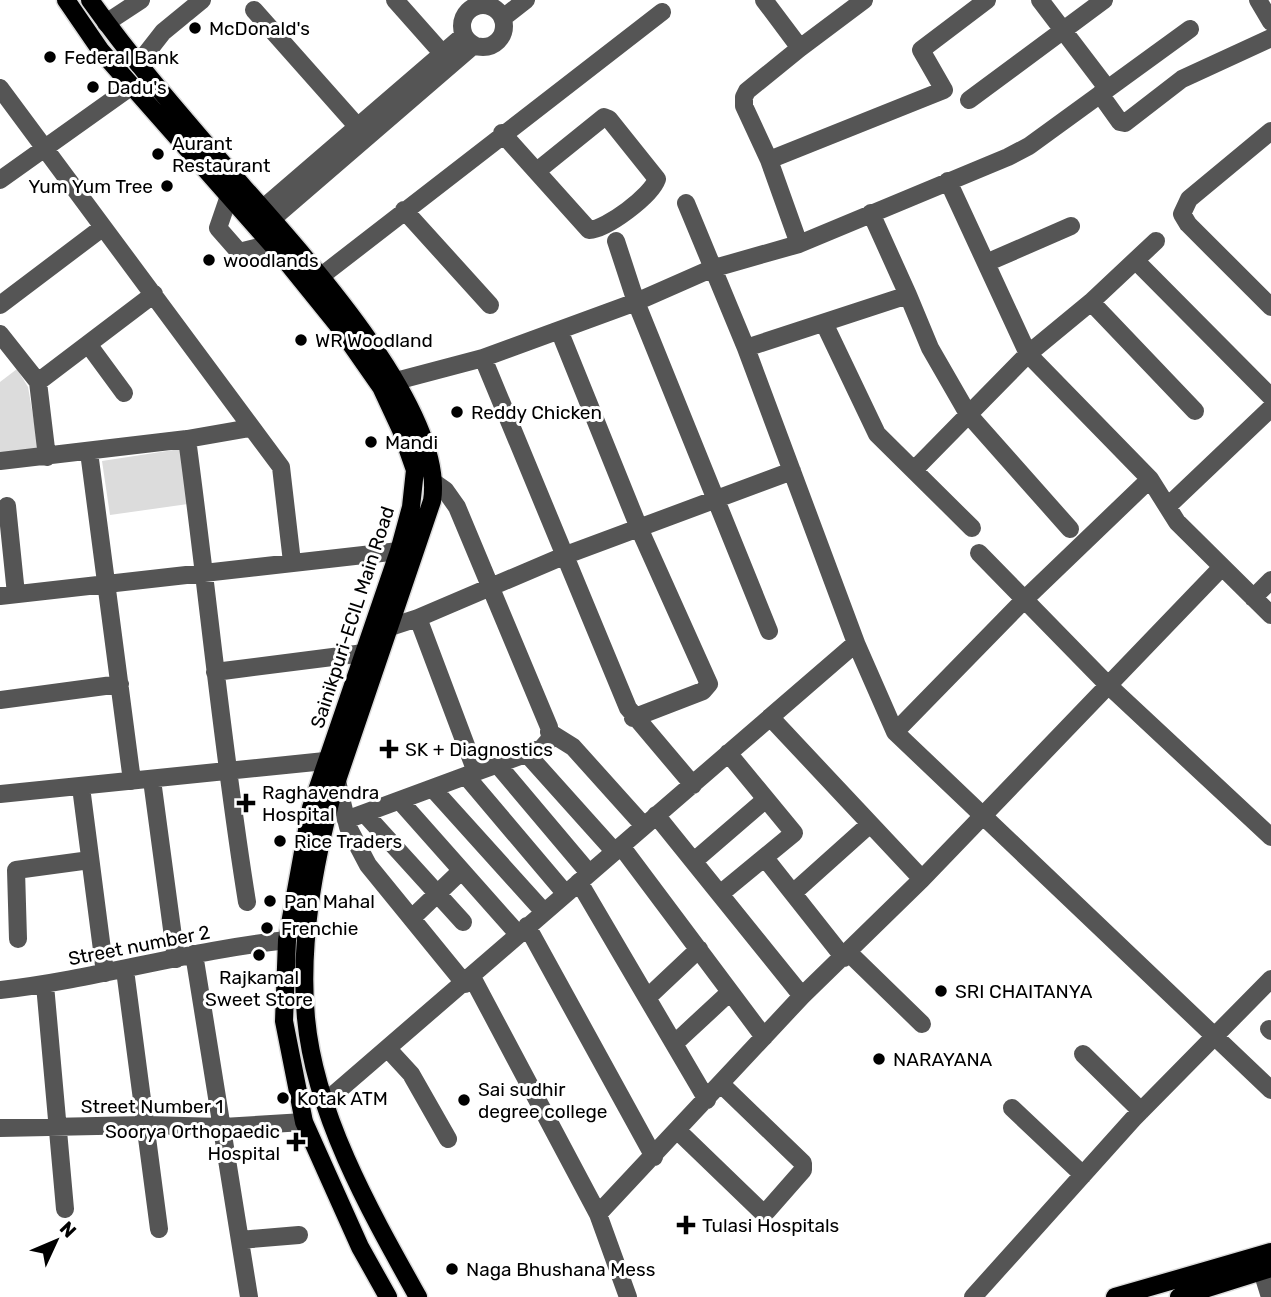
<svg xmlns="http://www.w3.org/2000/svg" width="1271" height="1297" font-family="Rubik,sans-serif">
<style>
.green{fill:#dcdcdc}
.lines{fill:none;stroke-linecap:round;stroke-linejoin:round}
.major-casing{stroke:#dbdbdb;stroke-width:21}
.minor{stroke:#555;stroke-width:18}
.major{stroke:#000;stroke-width:18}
.poi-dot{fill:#000;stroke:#fff;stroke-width:2.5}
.labels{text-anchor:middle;stroke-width:6;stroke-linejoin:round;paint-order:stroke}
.poi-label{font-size:19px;fill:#000;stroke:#fff;text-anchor:start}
.street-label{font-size:19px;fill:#000;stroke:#fff}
</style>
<rect width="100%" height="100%" fill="#fff"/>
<path class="green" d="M17 369 28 387 39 450 0 455V382Z
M180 449 188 504 110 515 102 461Z"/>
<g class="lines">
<g class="major-casing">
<path id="major" d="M66 0 101 51 282 256 337 324 381 387 401 430 415 470 411 507 399 551 311 808 287 940 284 1021 304 1122 360 1247 388 1297
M90 0C129 55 173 106 217 157 279 229 448 403 432 501L333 792C314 864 299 943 306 1018 315 1115 371 1213 418 1297
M1115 1297 1271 1252
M1179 1297 1271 1268"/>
</g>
<path class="minor" d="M395 0 450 62
M764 0 800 48 747 91 744 97V106L769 160 799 244
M1040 0 1107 88
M1258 0 1271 22
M462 26a21 21 0 1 1 42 0a21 21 0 1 1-42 0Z
M254 10 365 135
M503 18 526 0
M106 23 141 0
M800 48 864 0
M138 64 163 32 202 0
M0 88 281 467 292 562
M1100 94 1120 122 1125 123 1182 79 1271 38
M969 100 1104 0
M1271 131 1189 199 1182 214 1188 224 1271 307
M502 133 589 230C607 229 651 196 657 179L609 119 604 117 537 171
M769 160 944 90 921 50 987 0
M0 180 132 86
M948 181 1028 354 1150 479 1177 522 1271 615
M229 196 218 228 239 252 271 244
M686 203 746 348 856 643 895 732 1271 1090
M262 209 464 35
M404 210 490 305
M271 220 474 45
M616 241 636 302 769 631
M1136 261 1271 397
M986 263 1071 226
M320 277 662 12
M908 295 930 348 968 414 1070 529
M1091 302 1195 411
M0 305 102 228
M824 323 877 434 972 528
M559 330 639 528 709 684 703 691 633 718
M0 334 38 382 47 457
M88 344 124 393
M746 348 908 295 871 213
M483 358 628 708 693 785
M396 381 483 358 636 302 711 269 799 244 1008 157 1029 146 1190 29
M38 382 154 294
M187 439C208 594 222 748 247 902
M89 452 132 781
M0 461 187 439 250 428
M914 470 1028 354 1091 302 1156 241
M435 483 445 490 457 507 549 727 550 739 542 748 476 772
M1169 505 1271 408
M7 506 16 594
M979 553 1108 685 1271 837
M0 596 399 551
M1253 598 1271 580
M378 631 418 618 566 555 792 471
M215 672 364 653
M0 700 120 684
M770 717 922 879
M549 732 573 747 644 826
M895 732 1025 599 1150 479
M527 754 614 851
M497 764 589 873
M466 776 565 893
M152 780 176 959
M337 781 348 827 368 865 465 984
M81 787 105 973
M434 790 544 912
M0 794 325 761
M400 801 518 934
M365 814 463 922
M656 815 802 996
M346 820 476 772 418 618
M621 846 764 1037
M765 858 844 958
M694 861 766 799
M579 882 707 1100
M793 893 870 824
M720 894 794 833 728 753
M412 918 461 871
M527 926 654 1157
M18 939 16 870 90 860
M849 953 922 1024
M194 954 249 1297
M125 970 159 1229
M472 977 598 1214 628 1297
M45 985 65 1209
M0 990C97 979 190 950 287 940
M647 998 699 949
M1269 1029 1271 1031
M674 1044 730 992
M388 1049 411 1074 448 1139
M1083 1054 1141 1111
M325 1102 856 643
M1012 1108 1083 1175
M0 1128 145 1125 223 1127 304 1122
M678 1131 761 1211H767L803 1170V1163L721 1084
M598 1214 802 996 922 879 1222 567
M240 1240 299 1235
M1262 1271 1270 1297
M973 1297 1133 1119 1271 979"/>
<use href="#major" class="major"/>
</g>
<g class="poi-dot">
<circle cx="195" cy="28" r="7"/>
<circle cx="50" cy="57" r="7"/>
<circle cx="93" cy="87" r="7"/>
<circle cx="158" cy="154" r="7"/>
<circle cx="167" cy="186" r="7"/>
<circle cx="209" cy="260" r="7"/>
<circle cx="301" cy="340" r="7"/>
<circle cx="457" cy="412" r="7"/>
<circle cx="371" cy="442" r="7"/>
<path d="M385.5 738.5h7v7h7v7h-7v7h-7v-7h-7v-7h7z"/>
<path d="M242.5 792.5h7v7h7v7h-7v7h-7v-7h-7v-7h7z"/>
<circle cx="280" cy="841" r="7"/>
<circle cx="270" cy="901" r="7"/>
<circle cx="267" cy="928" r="7"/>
<circle cx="259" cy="955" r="7"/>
<circle cx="941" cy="991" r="7"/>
<circle cx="879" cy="1059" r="7"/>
<circle cx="283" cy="1098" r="7"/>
<circle cx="464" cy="1100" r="7"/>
<path d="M292.5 1131.5h7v7h7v7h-7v7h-7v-7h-7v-7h7z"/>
<path d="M682.5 1214.5h7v7h7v7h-7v7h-7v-7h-7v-7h7z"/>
<circle cx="452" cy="1269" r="7"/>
</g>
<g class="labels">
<g class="poi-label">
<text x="209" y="35">McDonald's</text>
<text x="64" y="64">Federal Bank</text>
<text x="107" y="94">Dadu's</text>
<text x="172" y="150">Aurant<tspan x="172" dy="22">Restaurant</tspan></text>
<text x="153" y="193" text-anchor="end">Yum Yum Tree</text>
<text x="223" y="267">woodlands</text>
<text x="315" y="347">WR Woodland</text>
<text x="471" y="419">Reddy Chicken</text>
<text x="385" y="449">Mandi</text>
<text x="405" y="756">SK + Diagnostics</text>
<text x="262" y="799">Raghavendra<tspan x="262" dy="22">Hospital</tspan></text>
<text x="294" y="848">Rice Traders</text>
<text x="284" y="908">Pan Mahal</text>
<text x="281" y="935">Frenchie</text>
<text x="259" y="984" text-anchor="middle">Rajkamal<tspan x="259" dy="22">Sweet Store</tspan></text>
<text x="955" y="998">SRI CHAITANYA</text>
<text x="893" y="1066">NARAYANA</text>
<text x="478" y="1096">Sai sudhir<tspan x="478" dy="22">degree college</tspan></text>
<text x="297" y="1105">Kotak ATM</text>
<text x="280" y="1138" text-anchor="end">Soorya Orthopaedic<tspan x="280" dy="22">Hospital</tspan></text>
<text x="702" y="1232">Tulasi Hospitals</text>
<text x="466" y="1276">Naga Bhushana Mess</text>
</g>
<g class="street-label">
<text transform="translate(352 617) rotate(-72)" y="7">Sainikpuri-ECIL Main Road</text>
<text transform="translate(139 945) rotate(-11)" y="7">Street number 2</text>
<text x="152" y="1113">Street Number 1</text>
</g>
</g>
<g transform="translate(56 1241) rotate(46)" stroke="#ffffff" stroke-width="5" paint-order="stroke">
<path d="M0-5L12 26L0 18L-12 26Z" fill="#000000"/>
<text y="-10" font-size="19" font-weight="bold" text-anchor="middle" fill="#000000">N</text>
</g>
</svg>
